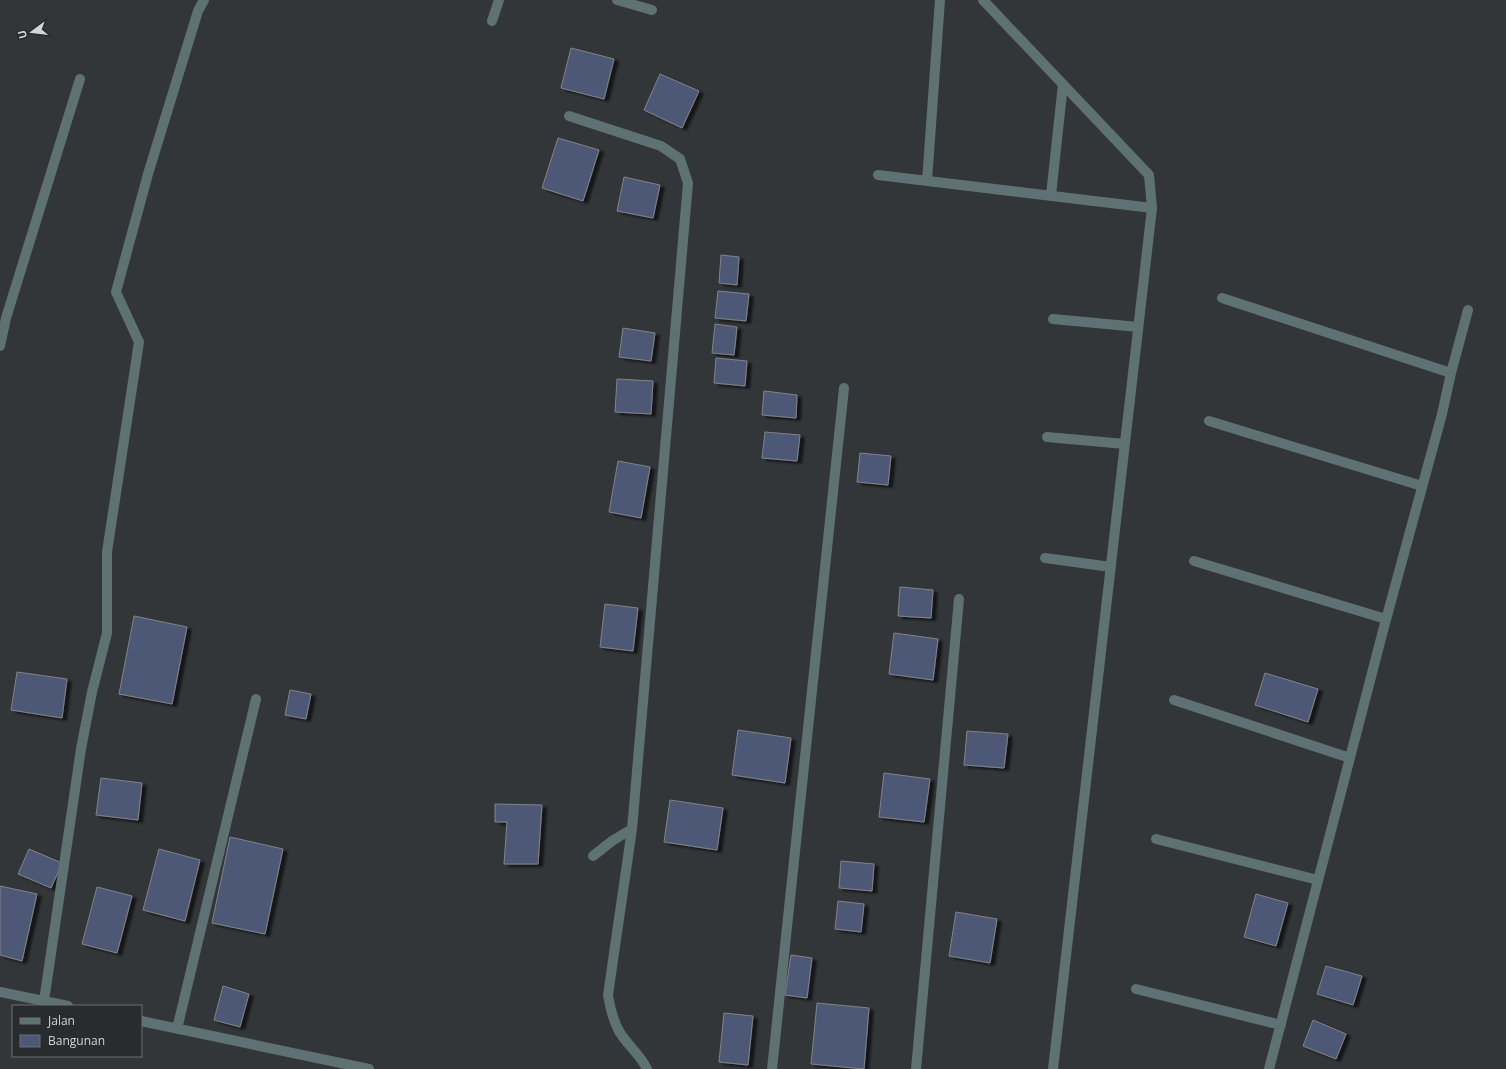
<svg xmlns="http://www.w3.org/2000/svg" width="1506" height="1069" font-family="'Open Sans',sans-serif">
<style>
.building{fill:#4d5877;stroke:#828387;filter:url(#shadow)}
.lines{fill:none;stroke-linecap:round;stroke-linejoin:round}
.minor{stroke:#5e7273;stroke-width:10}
</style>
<defs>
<filter id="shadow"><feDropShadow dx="4.5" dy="2.5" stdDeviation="1" flood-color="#0009"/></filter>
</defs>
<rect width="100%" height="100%" fill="#333639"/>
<path class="building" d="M571 48 614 59 604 99 561 88Z
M660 74 699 91 682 128 644 110Z
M558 138 599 150 583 201 542 188Z
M624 177 660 185 653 218 617 211Z
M721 255 739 257 737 285 719 283Z
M718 291 749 294 746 321 715 318Z
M715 324 737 327 734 355 712 353Z
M623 328 655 333 651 361 619 357Z
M716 358 747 361 745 386 714 383Z
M617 379 653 381 651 414 615 412Z
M764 391 797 395 796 418 762 415Z
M765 432 800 435 797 461 762 458Z
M860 453 891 456 888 485 857 482Z
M618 461 650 467 641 518 609 512Z
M900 587 933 590 931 618 898 616Z
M605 604 638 608 633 651 600 647Z
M134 616 187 627 172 704 119 694Z
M894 633 938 639 933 680 889 674Z
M17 672 67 679 62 718 11 710Z
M1265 673 1318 689 1308 722 1255 705Z
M290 690 311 694 306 719 285 715Z
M738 730 791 738 785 783 732 775Z
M967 731 1008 734 1004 768 964 765Z
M884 773 930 779 924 822 879 817Z
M101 778 142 783 138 820 96 815Z
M670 800 723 808 717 850 664 842Z
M495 804 542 805 538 864H504L507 822H495Z
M230 837 283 849 265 934 212 923Z
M29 849 62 863 51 888 18 874Z
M159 849 200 860 185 921 143 910Z
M841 861 874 864 872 891 839 888Z
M0 886 37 894 22 961 0 955Z
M97 887 132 896 117 953 82 944Z
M1256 894 1288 903 1276 946 1244 937Z
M838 901 864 904 861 932 835 929Z
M956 912 997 919 990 963 949 956Z
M791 955 812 958 807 998 785 995Z
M1326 966 1362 976 1353 1005 1317 994Z
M223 986 249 994 240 1027 214 1020Z
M817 1003 869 1008 864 1069 811 1064Z
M724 1013 753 1016 748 1065 719 1062Z
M1313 1020 1346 1034 1336 1059 1303 1046Z"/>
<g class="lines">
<path class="minor" d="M617 0 652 10
M492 21 499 0
M569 116 661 146 680 159 688 183 632 829 608 995C610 1007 613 1020 619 1031 627 1045 640 1054 647 1069
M878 175 1152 208 1149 175 983 0
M927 181 940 0
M1051 195 1063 84
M1222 298 1451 373
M1053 319 1138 327
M0 346 6 318 80 79
M1209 421 1422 486
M1047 437 1125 444
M1045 558 1111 567
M1194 561 1386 619
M1174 700 1350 758
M1156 839 1318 880
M593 856 612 841 632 829
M1136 989 1281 1025
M0 992 68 1006
M44 1001 81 749 92 692 107 633V552L139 342 116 292 148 174 198 11 204 0
M141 1021 369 1069
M177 1029 256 699
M772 1069 844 388
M916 1069 959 599
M1053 1069 1152 208
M1269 1069 1384 627 1442 414 1451 373 1468 310"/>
</g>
<rect x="12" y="1005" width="130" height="52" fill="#292c2e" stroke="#6d6f71"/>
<rect x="20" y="1018" width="20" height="6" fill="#5e7273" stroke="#6d6f71"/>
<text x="48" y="1025" font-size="12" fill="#d2d4d5">Jalan</text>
<rect x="20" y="1035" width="20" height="12" fill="#4d5877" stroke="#6d6f71"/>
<text x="48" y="1045" font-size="12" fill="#d2d4d5">Bangunan</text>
<g transform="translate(32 32) rotate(255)" stroke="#292c2e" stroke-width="3" paint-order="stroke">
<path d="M0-3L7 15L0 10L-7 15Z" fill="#d2d4d5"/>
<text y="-6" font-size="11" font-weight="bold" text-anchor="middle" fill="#d2d4d5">U</text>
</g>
</svg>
